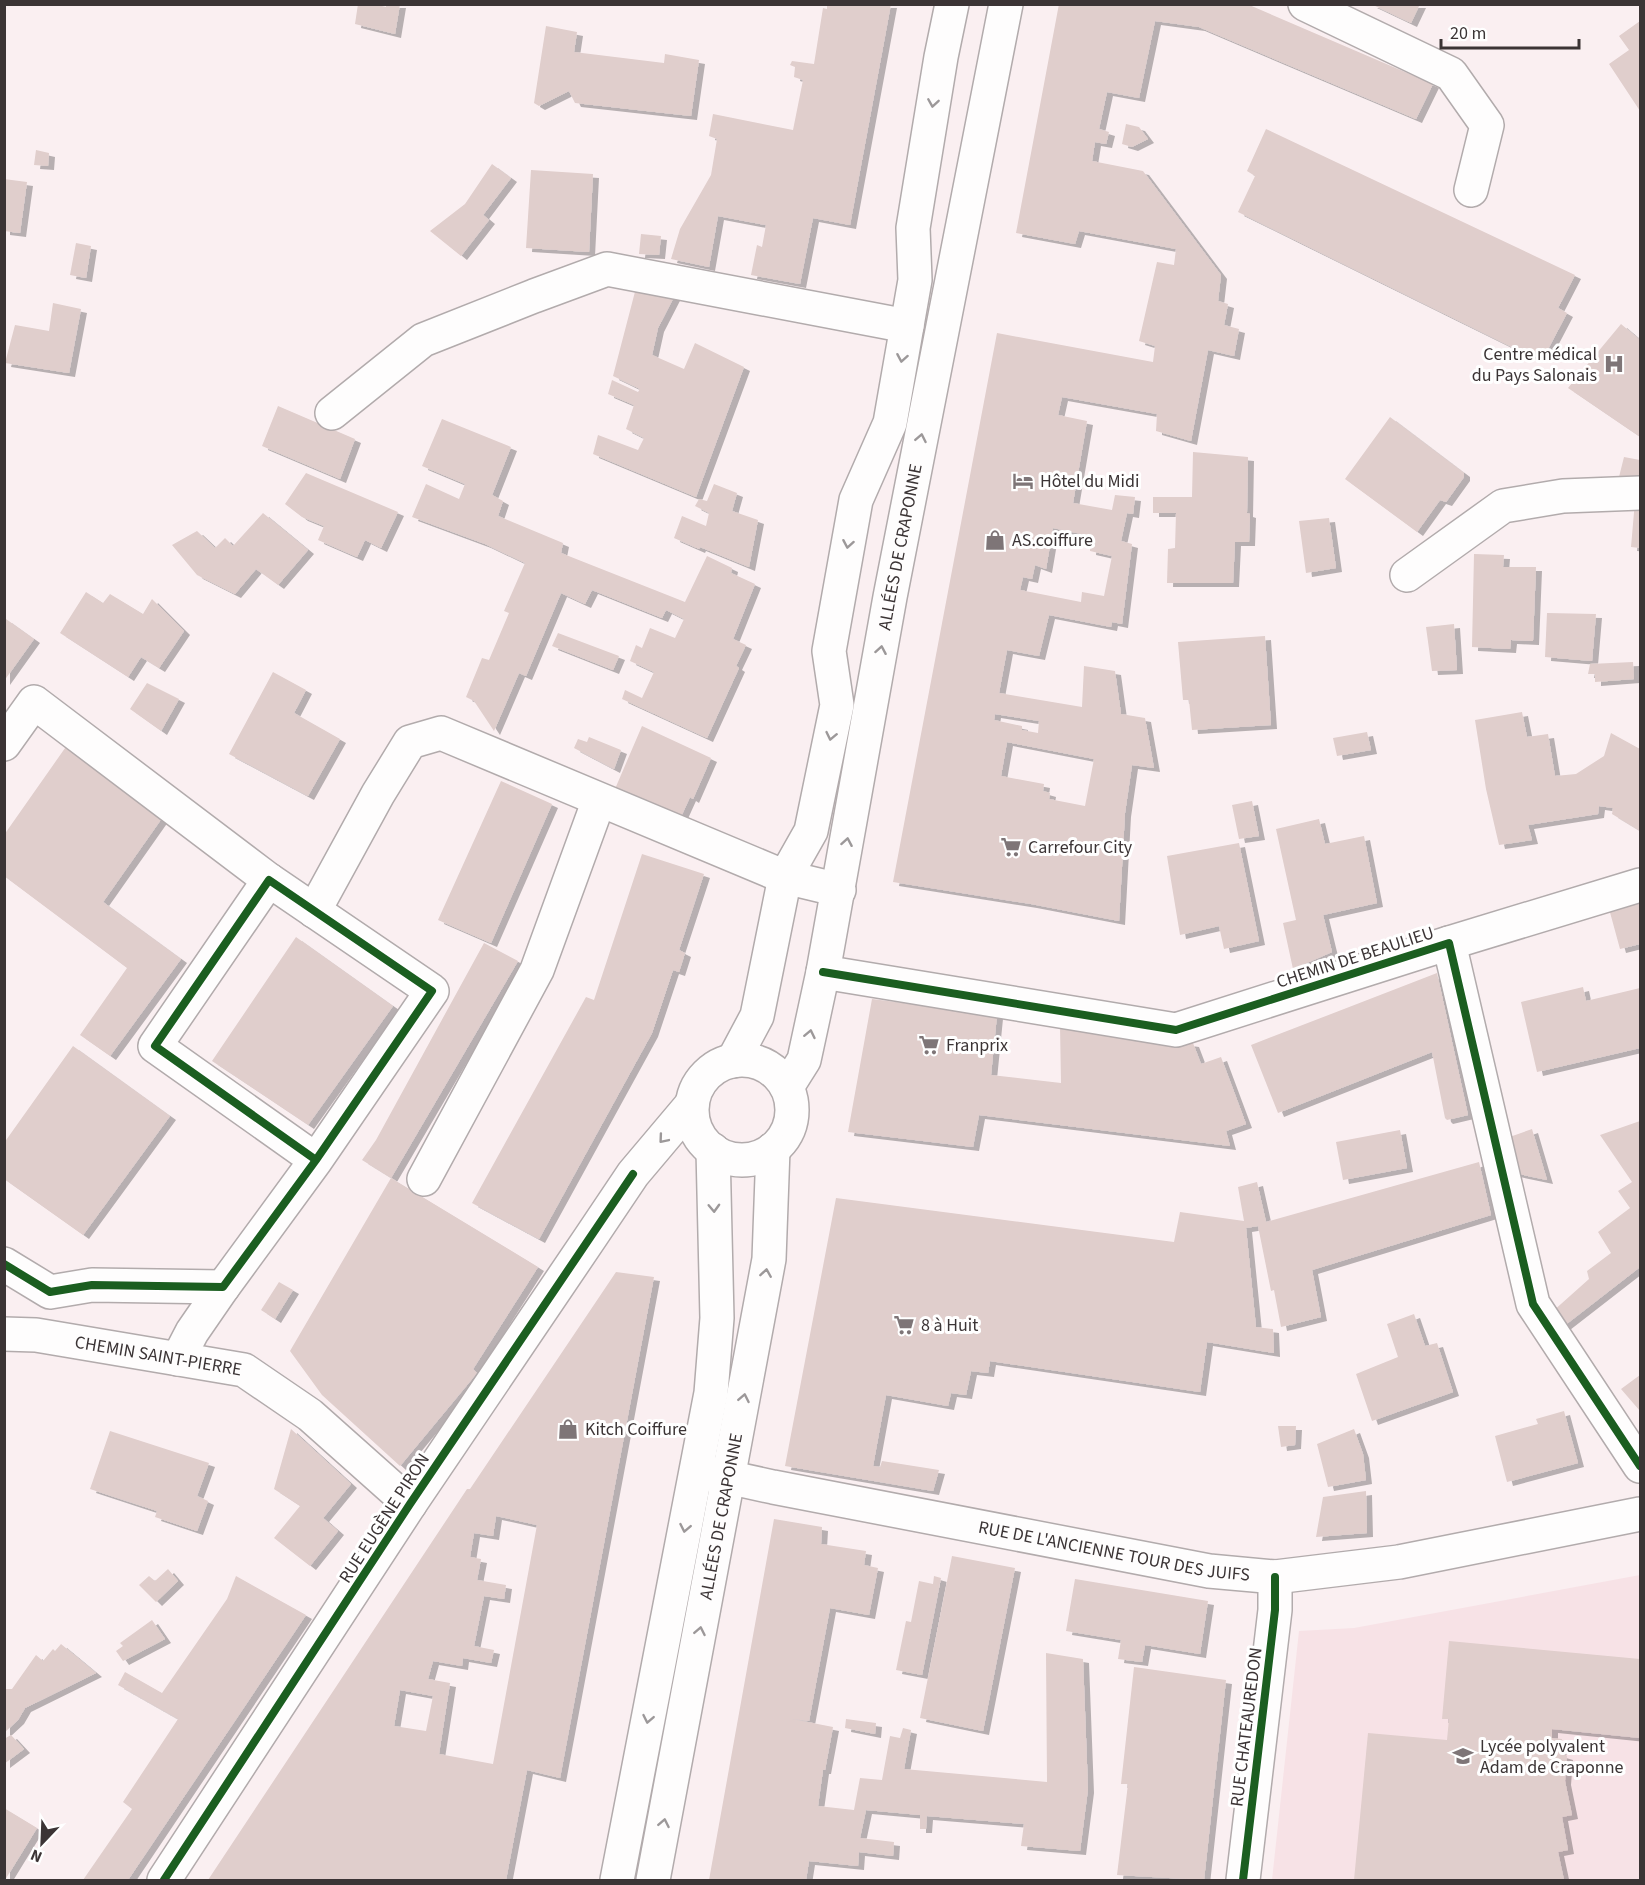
<svg xmlns="http://www.w3.org/2000/svg" width="1645" height="1885" font-family="'Source Sans 3',sans-serif">
<style>
.built{fill:#f7e2e6}
.building{fill:#e0cecc;fill-rule:evenodd;filter:url(#shadow)}
.lines{fill:none;stroke-linecap:round;stroke-linejoin:round}
.minor-casing{stroke:#b2abac;stroke-width:36}
.major-casing{stroke:#b2abac;stroke-width:36}
.minor{stroke:#fefdfd;stroke-width:33}
.major{stroke:#fefdfd;stroke-width:33}
.cycleway-casing{stroke:#fff;stroke-width:11}
.cycleway{stroke:#1b5e20;stroke-width:8}
.oneway{stroke:#9c9899}
.labels{text-anchor:middle;stroke-width:6;stroke-linejoin:round;paint-order:stroke}
.poi-label{font-size:18px;fill:#3b3435;stroke:#fff;text-anchor:start}
.street-label{font-size:18px;fill:#3b3435;stroke:#fff}
</style>
<defs>
<filter id="shadow"><feDropShadow dx="6" dy="4" stdDeviation="0" flood-color="#0004"/></filter>
</defs>
<rect width="100%" height="100%" fill="#faeff1"/>
<path class="built" d="M1640 1575V1880H1272L1299 1631 1354 1628Z"/>
<path class="building" d="M358 4H374L386 7V4H400L395 34 355 24Z
M827 4H891L850 225 813 218 800 284 751 275 757 245 762 247 766 225 718 216 709 267 671 259 680 229 711 175 717 139 709 136 713 114 793 130 803 80 794 77 795 67 790 65 792 61 814 64 823 8 827 9Z
M1059 4H1247L1433 84 1416 119 1199 27 1155 21 1139 98 1107 92 1099 129 1109 132 1106 144 1095 142 1092 161 1143 171 1221 275 1218 301 1228 304 1224 325 1239 329 1234 356 1208 350 1191 441 1156 431 1157 414 1062 397 1058 415 1087 421 1073 503 1112 510 1115 495 1135 497 1133 514 1127 513 1121 541 1132 544 1122 624 1112 622 1111 627 1049 615 1039 656 1007 650 999 693 1082 707 1084 666 1115 671 1121 714 1145 718 1154 768 1132 765 1125 813 1119 921 1031 904 893 882 997 333 1153 362 1155 346 1139 341 1157 262 1174 265 1176 249 1079 231 1075 244 1016 233ZM1053 528 1091 536 1090 551 1112 556 1104 596 1082 592 1081 602 1020 590 1023 577 1032 579 1035 565 1046 569ZM995 714 1039 721 1038 733 1022 730V726L994 720ZM1007 742 1094 759 1085 806 1049 799 1050 793 1043 791 1044 784 1001 776Z
M1371 4H1420L1411 23Z
M1640 21V111L1609 64 1629 50 1619 36Z
M546 26 577 32 574 52 664 63 665 54 699 60 691 116 575 103 569 91 539 106 534 103Z
M1126 124 1139 127 1148 139 1132 147 1122 144Z
M1266 129 1575 275 1558 308 1567 313 1546 353 1538 349 1532 357 1238 212 1255 176 1247 171Z
M36 150 49 153 48 166 34 165Z
M492 164 511 178 483 215 489 220 461 256 430 231 465 204Z
M531 170 593 174 589 252 526 248Z
M4 179 27 182 20 233 4 231Z
M641 234 661 236 659 255 639 254Z
M76 243 91 246 86 278 70 275Z
M637 284 677 291 658 328 652 355 684 369 695 343 744 367 696 497 593 454 598 435 638 450 644 438 626 429 634 405 608 394 612 380 638 392 640 389 613 376Z
M53 303 81 309 69 373 5 363 15 325 49 331Z
M1621 324 1640 340V437L1568 388Z
M278 406 355 439 340 479 262 446Z
M1390 417 1464 473V477L1446 502 1440 500 1417 532 1345 479Z
M442 419 511 447 492 495 503 501 498 516 563 543 561 553 685 602 707 556 732 568 731 573 755 584 733 639 746 645 736 666 739 668 707 738 622 699 625 690 642 698 654 672 630 661 636 645 642 648 650 628 675 638 684 619 666 610 662 618 592 590 585 604 561 593 526 676 519 673 494 731 474 701 466 697 482 658 489 660 509 613 504 611 525 563 485 544 412 517 426 484 459 499 465 484 422 466Z
M1193 452 1248 457 1247 513 1250 514 1249 542H1235L1233 583H1167L1168 549 1175 548 1176 513H1153V497H1192Z
M1624 457 1640 460V488L1618 481Z
M306 473 398 512 381 548 365 540 357 557 318 540 324 526 302 517 285 504Z
M714 484 737 493 732 511 758 520 749 567 700 547 699 549 674 538 682 516 706 526 709 513 695 506 699 499 707 501Z
M1635 501H1640V548L1631 547Z
M263 513 308 550 278 585 256 569 235 594 197 575 172 545 197 531 215 548 225 538 233 546Z
M1329 518 1336 568 1306 573 1299 521Z
M1474 554 1504 555 1503 567H1536L1533 641 1511 640 1510 649 1472 647Z
M86 592 103 603 110 594 143 614 152 599 184 631 159 668 141 657 128 677 60 633Z
M1547 613 1596 614 1592 661 1545 657Z
M6 619 34 639 4 681V620Z
M1454 624 1457 670 1432 671 1426 627Z
M558 633 619 656 613 670 552 646Z
M1265 636 1271 725 1192 730 1189 700H1183L1178 642Z
M1633 662 1634 679 1595 682V674H1588L1590 664Z
M273 672 306 690 294 713 340 739 308 796 229 754Z
M147 683 179 699 161 731 130 709Z
M1522 712 1527 737 1548 734 1555 776 1576 774 1604 756 1611 733 1640 749V831L1612 814 1613 808 1599 806 1598 814 1528 825 1532 840 1499 845 1486 789 1475 720Z
M642 726 711 758 693 799 690 797 680 819 615 789Z
M1367 732 1371 750 1337 756 1333 738Z
M589 737 621 750 614 769 574 748 578 739 587 742Z
M70 741 167 811 103 902 181 959 110 1056 80 1035 127 968 4 876V835Z
M501 781 552 804 491 943 438 920Z
M1252 801 1259 836 1239 839 1232 805Z
M1319 819 1325 844 1364 836 1377 903 1323 915 1332 952 1293 969 1283 923 1296 920 1276 829Z
M1239 843 1259 941 1224 949 1219 926 1180 935 1167 856Z
M642 854 704 874 679 950 685 953 679 972 673 970 652 1033 539 1239 472 1203 586 997 594 1000Z
M1640 897V944L1620 949 1608 905Z
M296 937 393 1006 308 1125 212 1061Z
M484 943 518 961 391 1178 538 1267 473 1369 477 1373 400 1466 322 1395 290 1351 391 1178 362 1160 376 1140Z
M1437 973 1468 1115 1447 1120 1445 1118 1432 1052 1278 1113 1251 1045Z
M1583 987 1586 1001 1640 988V1048L1537 1072 1521 1002Z
M872 999 997 1015 991 1075 1061 1083 1060 1025 1193 1043 1201 1064 1221 1057 1246 1124 1226 1131 1230 1146 979 1115 973 1147 848 1132Z
M73 1046 170 1116 83 1235 4 1179V1143Z
M1640 1121V1267L1564 1326 1552 1312 1589 1279 1587 1271 1611 1253 1598 1232 1630 1208 1618 1191 1632 1182 1600 1135Z
M1532 1129 1547 1180 1509 1172 1501 1140Z
M1400 1130 1407 1168 1343 1180 1336 1142Z
M1479 1162 1491 1215 1312 1270 1321 1317 1281 1327 1274 1290 1271 1291 1258 1226 1246 1228 1256 1327 1273 1329 1274 1353 1207 1342 1200 1392 990 1361 988 1373 971 1371 966 1395 951 1393 948 1406 886 1395 873 1466 880 1467 882 1461 939 1470 933 1491 785 1466 836 1198 1174 1242 1180 1212 1244 1221 1238 1187 1257 1182 1266 1222Z
M616 1272 654 1277 560 1778 527 1770 506 1880H208L467 1489H470ZM496 1516 537 1525 493 1764 439 1754 450 1683 428 1679 433 1661 462 1666 463 1658 491 1663 494 1650 474 1646 484 1596 504 1599 506 1585 477 1580 481 1559 470 1557 474 1533 493 1536ZM400 1690 433 1696 426 1731 394 1726Z
M279 1282 293 1290 275 1319 261 1310Z
M1414 1314 1425 1346 1437 1343 1453 1392 1372 1421 1356 1374 1398 1357 1387 1324Z
M1640 1375V1411L1621 1389Z
M1564 1411 1578 1463 1507 1482 1495 1436 1538 1424 1536 1419Z
M1278 1426H1296L1295 1445 1281 1447Z
M291 1429 351 1484 323 1518 338 1531 310 1566 274 1538 300 1506 274 1489Z
M1354 1429 1363 1454 1366 1480 1328 1487 1317 1444Z
M110 1431 209 1463 197 1496 208 1501 197 1531 155 1517 157 1511 90 1489Z
M1366 1491 1367 1533 1316 1537 1323 1497Z
M774 1519 822 1527 821 1544 866 1551 864 1565 878 1568 869 1615 830 1608 809 1721 792 1719 833 1727 825 1770H823L818 1806 854 1810 860 1778 882 1780 890 1736 900 1738 903 1728 911 1730 904 1769 1047 1782 1046 1653 1083 1659 1088 1789 1080 1851 1021 1846 1024 1824 927 1816 926 1829H920V1815L866 1810 860 1838 894 1842 893 1856 859 1852 858 1866 809 1861 806 1880H709Z
M952 1556 1015 1568 983 1731 920 1718Z
M168 1569 178 1581 156 1602 139 1585 149 1576 155 1581Z
M236 1576 306 1615 128 1880H83L132 1809 123 1802 178 1719 118 1685 125 1672 162 1693 227 1599Z
M934 1576 941 1578 922 1675 896 1670 906 1621 911 1622 919 1581 933 1584Z
M1075 1579 1208 1601 1200 1654 1145 1645 1142 1662 1118 1659 1121 1640 1066 1631Z
M152 1620 165 1639 123 1661 116 1651 123 1646 120 1643Z
M1449 1641 1640 1659V1738L1552 1729V1738L1562 1739 1560 1754 1567 1756 1565 1781 1572 1815 1562 1817 1568 1850 1558 1852 1564 1880H1354L1368 1733 1447 1740 1449 1719H1442Z
M61 1644 96 1673 25 1708 18 1720 4 1733V1689H12L36 1655 43 1661 53 1649 55 1651Z
M1134 1667 1226 1680 1204 1880 1117 1875 1128 1784H1121Z
M846 1719 876 1723 875 1734 845 1728Z
M11 1735 24 1749 4 1764V1739Z
M4 1808 37 1828 5 1880H4Z"/>
<g class="lines">
<g class="minor-casing">
<g id="minor">
<path d="M1305 4 1451 74 1487 125 1471 190"/>
<path d="M332 413 423 340 534 296 607 269 907 326"/>
<path d="M1407 575 1503 506 1563 496 1640 493"/>
<path d="M4 744 34 702 269 880"/>
<path d="M314 911 378 794 410 742 441 733 785 877 839 890"/>
<path d="M1449 943 1640 885"/>
<path d="M823 972 1176 1030 1449 943 1533 1304 1640 1466"/>
<path d="M424 1179 537 970 599 800"/>
<path d="M4 1264 50 1292 92 1285 223 1287 316 1160 432 991 269 880 155 1046 316 1160"/>
<path id="s1" d="M4 1334 36 1335 244 1370 310 1415 410 1504"/>
<path d="M178 1359 192 1332 223 1287"/>
<path id="s2" d="M700 1471 773 1487 1209 1571 1275 1577 1399 1562 1640 1514"/>
<path d="M164 1880 410 1504 590 1238 633 1174 692 1104"/>
<path d="M1243 1880 1275 1610V1577"/>
</g>
</g>
<g class="major-casing">
<g id="major">
<circle cx="742" cy="1110" r="50"/>
<path d="M733 1061 757 1016 785 877 811 831 837 705 829 651 856 500 890 423 915 280 913 228 941 57 952 4"/>
<path id="s3" d="M787 1087 804 1060 823 972 890 597 1006 4"/>
<path d="M617 1880 711 1393 717 1318 713 1150"/>
<path id="s4" d="M653 1880 769 1259 773 1149"/>
</g>
</g>
<use href="#minor" class="minor"/>
<use href="#major" class="major"/>
<g class="cycleway-casing">
<path id="cycleway" d="M823 972 1176 1030 1449 943 1533 1304 1640 1466
M4 1264 50 1292 92 1285 223 1287 316 1160 432 991 269 880 155 1046 316 1160
M164 1880 410 1504 633 1174
M1243 1880 1275 1610V1577"/>
</g>
<use href="#cycleway" class="cycleway"/>
</g>
<defs><path id="oneway-chevron" d="M-2-3.5L2.5 0L-2 3.5" fill="none" stroke-width="1.6" stroke-linecap="round" stroke-linejoin="round" transform="scale(1.5)"/></defs>
<g class="oneway">
<use href="#oneway-chevron" transform="translate(933 103) rotate(99)"/>
<use href="#oneway-chevron" transform="translate(902 358) rotate(100)"/>
<use href="#oneway-chevron" transform="translate(921 438) rotate(-79)"/>
<use href="#oneway-chevron" transform="translate(848 544) rotate(100)"/>
<use href="#oneway-chevron" transform="translate(881 650) rotate(-80)"/>
<use href="#oneway-chevron" transform="translate(831 736) rotate(102)"/>
<use href="#oneway-chevron" transform="translate(847 842) rotate(-80)"/>
<use href="#oneway-chevron" transform="translate(810 1034) rotate(-78)"/>
<use href="#oneway-chevron" transform="translate(663 1139) rotate(130)"/>
<use href="#oneway-chevron" transform="translate(714 1208) rotate(88)"/>
<use href="#oneway-chevron" transform="translate(766 1273) rotate(-81)"/>
<use href="#oneway-chevron" transform="translate(744 1398) rotate(-79)"/>
<use href="#oneway-chevron" transform="translate(685 1528) rotate(101)"/>
<use href="#oneway-chevron" transform="translate(700 1631) rotate(-79)"/>
<use href="#oneway-chevron" transform="translate(648 1719) rotate(101)"/>
<use href="#oneway-chevron" transform="translate(664 1823) rotate(-79)"/>
</g>
<defs>
<g id="hospital-bare" transform="scale(1.62)"><path d="M-5-5h3v3.5h4V-5h3V5h-3V1.5h-4V5h-3Z" fill="#7e7577" stroke="#fff" stroke-width="2.5" paint-order="stroke"/></g>
<g id="hotel-bare" transform="scale(1.62)"><path d="M-6-4.5h1.5V1H6V5H4.5V3h-9V5H-6ZM-4 0a1.8 1.8 0 1 1 3.6 0ZM.5 0V-2.5h3Q6-2.5 6 0Z" fill="#7e7577" stroke="#fff" stroke-width="2.5" paint-order="stroke"/></g>
<g id="shop-bare" transform="scale(1.62)"><path d="M-5-2.5h2.3a2.7 3.5 0 0 1 5.4 0H5L5.5 6h-11ZM-1.5-2.5h3a1.5 2.3 0 0 0-3 0Z" fill="#7e7577" stroke="#fff" stroke-width="2.5" paint-order="stroke"/></g>
<g id="supermarket-bare" transform="scale(1.62)"><path d="M-6-5.5h2.5l.6 2H6L4.5 2H-2.5L-4.4-4H-6ZM-1.5 3.2a1.3 1.3 0 1 0 .1 0ZM3 3.2a1.3 1.3 0 1 0 .1 0Z" fill="#7e7577" stroke="#fff" stroke-width="2.5" paint-order="stroke"/></g>
<g id="school-bare" transform="scale(1.62)"><path d="M0-5L7-2L0 1L-7-2ZM-4 1L0 2.5L4 1V4Q0 6-4 4Z" fill="#7e7577" stroke="#fff" stroke-width="2.5" paint-order="stroke"/></g>
</defs>
<g fill-rule="evenodd">
<use href="#hospital-bare" x="1614" y="364"/>
<use href="#hotel-bare" x="1023" y="481"/>
<use href="#shop-bare" x="995" y="540"/>
<use href="#supermarket-bare" x="1011" y="847"/>
<use href="#supermarket-bare" x="929" y="1045"/>
<use href="#supermarket-bare" x="904" y="1325"/>
<use href="#shop-bare" x="568" y="1429"/>
<use href="#school-bare" x="1463" y="1756"/>
</g>
<g class="labels">
<g class="poi-label">
<text x="1597" y="360" text-anchor="end">Centre médical<tspan x="1597" dy="21">du Pays Salonais</tspan></text>
<text x="1040" y="487">Hôtel du Midi</text>
<text x="1012" y="546">AS.coiffure</text>
<text x="1028" y="853">Carrefour City</text>
<text x="946" y="1051">Franprix</text>
<text x="921" y="1331">8 à Huit</text>
<text x="585" y="1435">Kitch Coiffure</text>
<text x="1480" y="1752">Lycée polyvalent<tspan x="1480" dy="21">Adam de Craponne</tspan></text>
</g>
<g class="street-label">
<text dy="6" stroke="none"><textPath href="#s3" startOffset="554">ALLÉES DE CRAPONNE</textPath></text>
<text transform="translate(1355 957) rotate(-18)" y="6">CHEMIN DE BEAULIEU</text>
<text dy="6" stroke="none"><textPath href="#s1" startOffset="156">CHEMIN SAINT-PIERRE</textPath></text>
<text dy="6" stroke="none"><textPath href="#s4" startOffset="370">ALLÉES DE CRAPONNE</textPath></text>
<text transform="translate(384 1518) rotate(-57)" y="6">RUE EUGÈNE PIRON</text>
<text dy="6" stroke="none"><textPath href="#s2" startOffset="422">RUE DE L'ANCIENNE TOUR DES JUIFS</textPath></text>
<text transform="translate(1246 1727) rotate(-83)" y="6">RUE CHATEAUREDON</text>
</g>
</g>
<rect width="1645" height="1885" fill="none" stroke="#3b3435" stroke-width="12"/>
<g transform="translate(42 1843) rotate(203)" stroke="#ffffff" stroke-width="4.5" paint-order="stroke">
<path d="M0-4.5L10 22L0 15L-10 22Z" fill="#3b3435"/>
<text y="-9" font-size="16" font-weight="bold" text-anchor="middle" fill="#3b3435">N</text>
</g>
<path d="M1441 39v9h138v-9" fill="none" stroke="#3b3435" stroke-width="3"/>
<text x="1450" y="39" font-size="18" fill="#3b3435" stroke="#ffffff" stroke-width="4.5" paint-order="stroke">20 m</text>
</svg>
